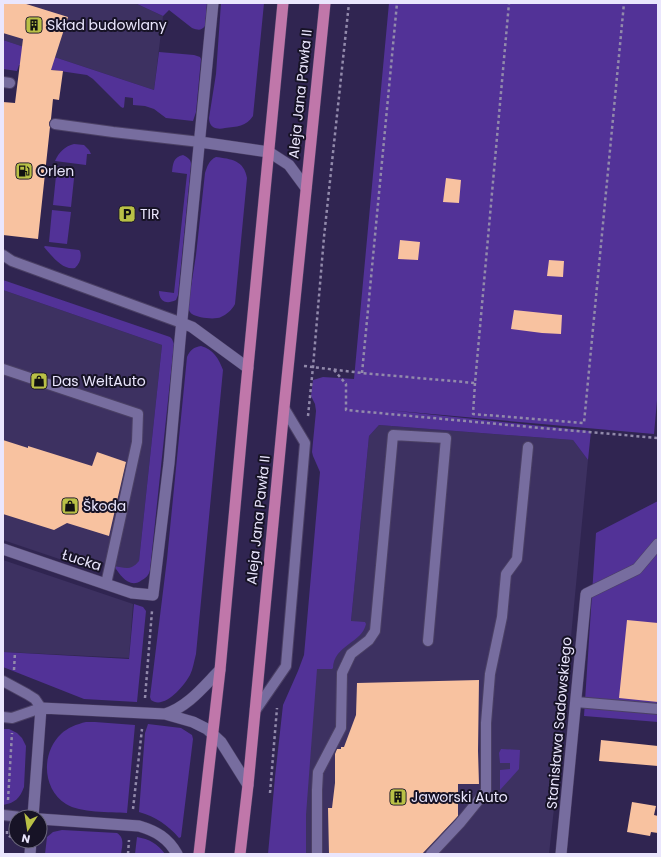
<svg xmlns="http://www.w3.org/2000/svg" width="661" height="857" font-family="Poppins,sans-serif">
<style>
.built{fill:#3d3161}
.green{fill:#523297}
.building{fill:#f8c2a0}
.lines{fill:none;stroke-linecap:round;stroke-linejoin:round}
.service-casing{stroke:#4b4065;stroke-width:12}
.minor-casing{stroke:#4b4065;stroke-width:12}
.primary-casing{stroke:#4b4065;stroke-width:12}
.path{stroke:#928aab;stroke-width:2.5;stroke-dasharray:3 3;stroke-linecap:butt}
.service{stroke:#776d9f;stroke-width:10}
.minor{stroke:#776d9f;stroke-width:11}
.primary{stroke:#c077aa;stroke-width:11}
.labels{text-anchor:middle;stroke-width:4;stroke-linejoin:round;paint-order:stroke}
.poi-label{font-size:14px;fill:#eae6fd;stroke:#171326;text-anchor:start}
.street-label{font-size:14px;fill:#eae6fd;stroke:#171326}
</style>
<rect width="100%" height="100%" fill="#302551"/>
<path class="built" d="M3 3H135L163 16 154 90 3 40Z
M3 290 162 345 137 580 121 576 114 566 92 559 89 569 3 540Z
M379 425 573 440 588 460 558 772 549 854H283L306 665 351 621 369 436Z
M3 560 133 604 129 658 5 652 3 689Z"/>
<path class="green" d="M135 3H207L205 26C201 31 198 30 192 28L169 10 163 16Z
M221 3H264L253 116C247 126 236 127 225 128 221 129 216 129 213 127 210 125 209 121 209 118L216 74Z
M389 3H658V389L654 434 387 410 591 431 588 460 573 440 379 425 369 436 351 621 365 622 366 624C362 643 334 645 333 668L332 669H317L306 815V854H268L275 777 283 705 298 671 304 655 305 644 320 472 313 456 312 452 316 411 315 404 311 396 313 380 323 377 354 379Z
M3 40 154 90 159 52 194 55 200 57 201 59 196 112 193 121 166 118 154 109 145 106 133 105V98L125 97 124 107 123 108 121 107 93 79 87 75 19 65 17 71 3 69Z
M74 144 84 145 89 150 91 154H87L86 165 55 161C59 152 65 146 74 144Z
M183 155C187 157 191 159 191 164L178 295 176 300C166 305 159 301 159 291L174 293 187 174 172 172C173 164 173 157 183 155Z
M216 157C231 159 244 160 247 178L235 304C232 310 226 315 221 317 215 320 198 318 192 314 189 312 189 309 188 306L196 255 205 173C207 167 209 160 216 157Z
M57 166 75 169 71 207 53 205Z
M52 210 71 212 67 244 49 242Z
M45 246 79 250 80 251C82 257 80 263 75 268 63 271 51 255 44 247Z
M3 280 170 337 172 339 174 344 150 570C149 575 146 578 142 580 130 590 120 575 114 566 125 568 131 571 139 561L162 345 3 290Z
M201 346C213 349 219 359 223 370L196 654C194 661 193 669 190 675 184 686 164 710 151 700L150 697 167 559 187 357C190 350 194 347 201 346Z
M658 501V722L584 716 596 533Z
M134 604 143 607 146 611 137 702 84 699 3 667V652L129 659Z
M86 722H95L135 725 127 813C110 812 80 813 66 804 42 789 41 753 61 734 67 728 77 724 86 722Z
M148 724 181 728 192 735 193 739 181 837 179 838C168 825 156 817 139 812L145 733Z
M3 729H9L17 733 22 738 26 746 24 787C20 798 15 803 3 805Z
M501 749 520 750 519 769 500 790V770L510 769V763H500L499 753Z
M62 830 117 833C125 838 122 846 121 854H45L47 837 53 832Z
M137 837C149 839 158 844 165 854H135Z"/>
<path class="building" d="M3 3H23L68 17 51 70 63 71 59 100 53 99 51 119 49 123 50 127 38 239 3 235V102L15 103 23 39 3 33Z
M446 178 461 180 459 203 443 202Z
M400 240 420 242 418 260 398 259Z
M549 260 564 261 563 277 547 276Z
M514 310 562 315 561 334 542 333 511 329Z
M3 440 28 448V446L92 466 97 452 126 462 109 536 67 523 54 530 3 514Z
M627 620 658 623V702L619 698Z
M479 680 478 751 479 784H458V816L422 854H329L328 808H332L335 783V754L337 749H341V747H344L356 715 357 683Z
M601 740 658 746V766L599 761Z
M632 802 656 806 654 815 658 816V833L651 832 650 836 627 832Z"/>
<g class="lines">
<g class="service-casing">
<path id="service" d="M3 82 10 83
M55 124 113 132 200 142
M3 255 12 261 182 323
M3 369 138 414 137 442 106 584
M3 681 27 694 35 699 41 708 12 718 3 717
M576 702 658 709
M255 711 286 666 305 443 284 408
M3 815 21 817
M317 854V790L318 772 341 728 342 673 351 654 369 640 375 631 393 435 446 438 428 641
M431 854 460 823 486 791V723L490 674 502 617 506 574 517 559 528 447"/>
</g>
<g class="minor-casing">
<path id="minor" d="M200 142 269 152 289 165 306 188
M182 323 192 327 248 368
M3 549 132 593 153 595 169 463 180 340 213 3
M165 714C188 707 204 686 220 670
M33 817 41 708 165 714 193 722 207 729 221 742 248 785
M40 819 139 826C156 831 168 838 177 854
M30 854 31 841
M561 854 586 594 637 569 658 544"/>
</g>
<g class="primary-casing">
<path id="primary" d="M199 854 220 670 245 398 283 3
M240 854 248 785 284 408 325 3"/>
</g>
<path class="path" d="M304 366 362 373 475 383 509 3
M334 370 346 384V410L530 427 658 438
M362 373 397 3
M475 383 473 414 584 423 624 3
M308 416 313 367 324 237 349 3
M14 670 15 652
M145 698 152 611
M270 793 277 708
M8 800 12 733
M133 809 142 729
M7 831V835L11 837 14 840
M128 854 129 840"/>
<use href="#service" class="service"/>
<use href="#minor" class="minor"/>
<use href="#primary" class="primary"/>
</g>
<defs>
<g id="building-square" transform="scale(0.9)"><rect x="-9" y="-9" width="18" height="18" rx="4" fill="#b9c046" stroke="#171326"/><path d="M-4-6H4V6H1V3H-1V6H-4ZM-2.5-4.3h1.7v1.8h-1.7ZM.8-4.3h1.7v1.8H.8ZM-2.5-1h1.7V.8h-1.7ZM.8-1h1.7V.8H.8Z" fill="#111"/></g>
<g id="fuel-square" transform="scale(0.9)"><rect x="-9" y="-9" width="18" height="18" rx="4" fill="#b9c046" stroke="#171326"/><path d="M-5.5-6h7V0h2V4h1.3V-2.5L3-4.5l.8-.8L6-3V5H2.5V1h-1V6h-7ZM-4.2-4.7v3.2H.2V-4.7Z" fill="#111"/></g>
<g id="parking-square" transform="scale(0.9)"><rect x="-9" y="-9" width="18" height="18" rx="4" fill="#b9c046" stroke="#171326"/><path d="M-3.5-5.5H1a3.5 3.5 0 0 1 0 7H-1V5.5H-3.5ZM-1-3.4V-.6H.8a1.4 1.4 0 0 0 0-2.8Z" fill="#111"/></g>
<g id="shop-square" transform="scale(0.9)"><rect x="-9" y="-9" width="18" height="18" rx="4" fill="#b9c046" stroke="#171326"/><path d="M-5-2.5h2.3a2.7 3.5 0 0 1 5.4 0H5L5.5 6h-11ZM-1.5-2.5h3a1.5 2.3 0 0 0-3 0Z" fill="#111"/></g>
</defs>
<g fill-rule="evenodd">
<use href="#building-square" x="34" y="25"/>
<use href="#fuel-square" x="24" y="171"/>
<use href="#parking-square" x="127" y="214"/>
<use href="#shop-square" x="39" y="381"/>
<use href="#shop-square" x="70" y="506"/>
<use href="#building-square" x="398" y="797"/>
</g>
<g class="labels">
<g class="poi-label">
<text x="47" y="30">Skład budowlany</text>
<text x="37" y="176">Orlen</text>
<text x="140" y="219">TIR</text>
<text x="52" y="386">Das WeltAuto</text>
<text x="83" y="511">Škoda</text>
<text x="411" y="802">Jaworski Auto</text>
</g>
<g class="street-label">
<text transform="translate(300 94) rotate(-84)" y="5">Aleja Jana Pawła II</text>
<text transform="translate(258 520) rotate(-84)" y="5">Aleja Jana Pawła II</text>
<text transform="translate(82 560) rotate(18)" y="5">Łucka</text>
<text transform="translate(559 723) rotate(-85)" y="5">Stanisława Sadowskiego</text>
</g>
</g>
<rect width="661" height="857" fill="none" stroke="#eae6fd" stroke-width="8"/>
<g transform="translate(28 829) rotate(192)"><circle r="19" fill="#171326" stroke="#6b677c"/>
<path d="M0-3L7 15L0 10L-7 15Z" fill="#b9c046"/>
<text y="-6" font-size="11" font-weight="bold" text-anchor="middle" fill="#eae6fd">N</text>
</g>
</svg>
